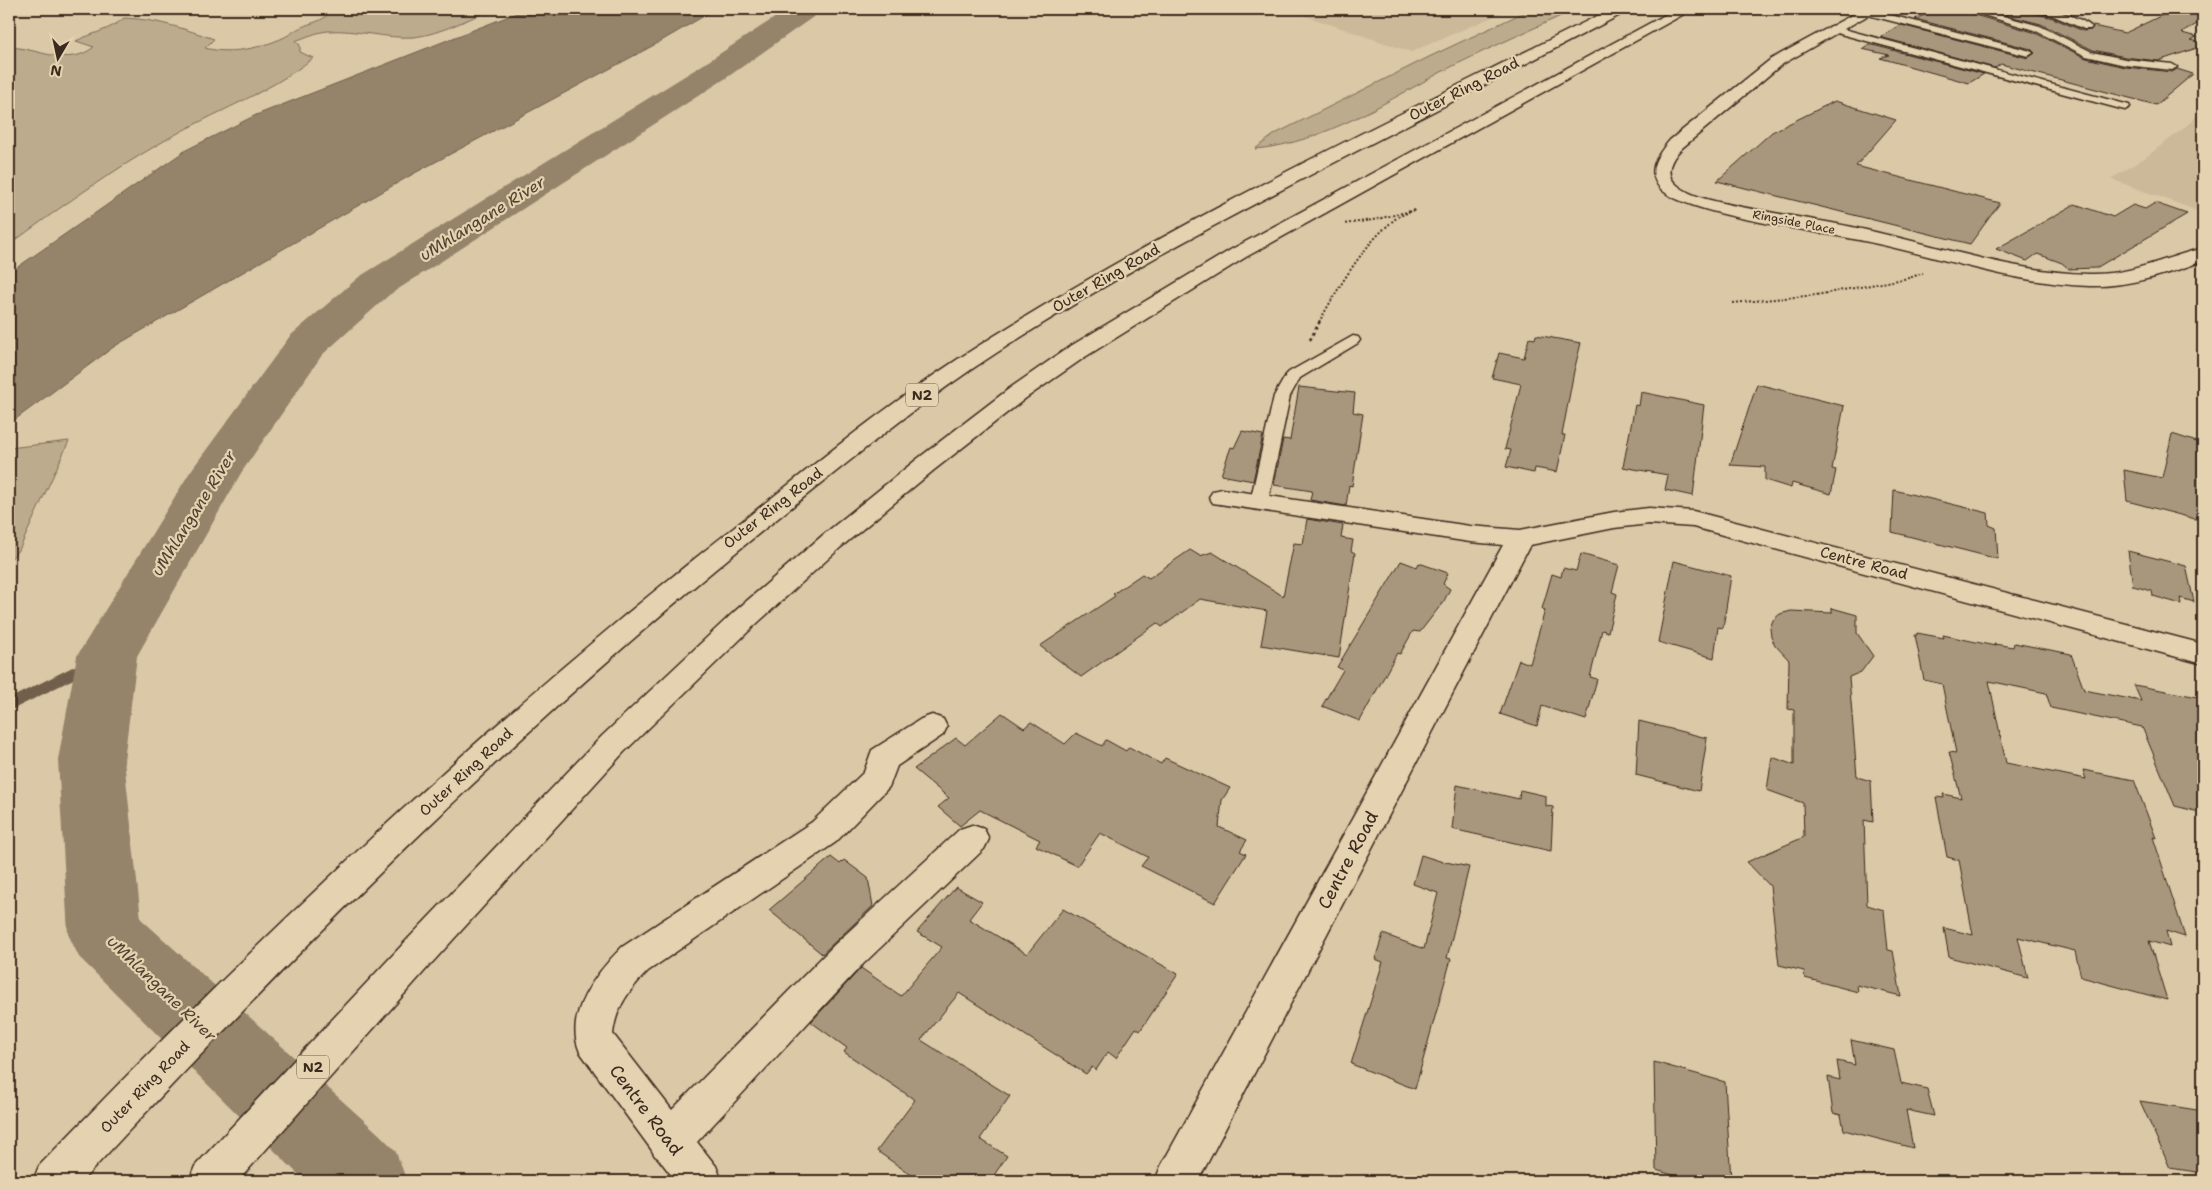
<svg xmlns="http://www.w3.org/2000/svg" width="2212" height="1190" font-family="'Shantell Sans',sans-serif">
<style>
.built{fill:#ccb99a}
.green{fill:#bdab8e;stroke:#7c6a56}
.water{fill:#95836b;stroke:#715f4c}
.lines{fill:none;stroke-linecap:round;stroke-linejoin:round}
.stream{stroke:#715f4c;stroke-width:11}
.river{fill:#95836b;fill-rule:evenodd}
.building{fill:#a9977d;stroke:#3b2a1e}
.service-casing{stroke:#3b2a1e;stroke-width:3}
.minor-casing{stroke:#3b2a1e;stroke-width:3}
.motorway-casing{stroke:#3b2a1e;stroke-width:3}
.path-far1{stroke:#3b2a1e;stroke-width:2;stroke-dasharray:2 2;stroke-linecap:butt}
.path{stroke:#3b2a1e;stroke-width:2.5;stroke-dasharray:3 3;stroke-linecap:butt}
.service{fill:#e5d2b0;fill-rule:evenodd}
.minor{fill:#e5d2b0;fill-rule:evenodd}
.motorway{fill:#e5d2b0;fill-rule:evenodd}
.labels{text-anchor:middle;stroke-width:4.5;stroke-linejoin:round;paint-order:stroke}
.far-street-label{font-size:12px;fill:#3b2a1e;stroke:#e5d2b0}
.shield{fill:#e5d2b0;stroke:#6e5c4a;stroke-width:1}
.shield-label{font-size:14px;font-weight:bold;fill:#3b2a1e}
.street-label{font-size:15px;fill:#3b2a1e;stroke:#e5d2b0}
.water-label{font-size:16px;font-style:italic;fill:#524031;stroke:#e5d2b0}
.near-street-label{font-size:18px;fill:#3b2a1e;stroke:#e5d2b0}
</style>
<rect width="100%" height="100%" fill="#dbc8a7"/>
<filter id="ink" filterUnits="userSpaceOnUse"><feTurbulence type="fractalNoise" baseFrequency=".02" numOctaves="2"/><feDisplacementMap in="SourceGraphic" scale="10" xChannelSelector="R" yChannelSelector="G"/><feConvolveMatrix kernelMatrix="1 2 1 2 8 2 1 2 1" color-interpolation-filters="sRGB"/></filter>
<g filter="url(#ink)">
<path class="built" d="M1285 9H1511L1411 52Z
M2203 109V213L2111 179 2146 157 2184 128Z"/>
<path class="green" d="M324 9H494C469 18 441 34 414 37 385 39 357 29 328 31 317 32 306 37 295 41L300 45V52L313 58C268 94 213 112 164 141 110 172 59 208 9 245V47C38 48 68 68 94 47L76 41C92 33 111 30 124 18 156 19 185 29 214 39L205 48C231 55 261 48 285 37 291 34 296 29 302 27 312 22 322 22 329 13Z
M1531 9H1576C1535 28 1493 46 1453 66 1390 98 1327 143 1255 149L1275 134 1431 56Z
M69 441 20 548 9 561V448Z"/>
<path class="water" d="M527 9H716L656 44 413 174 115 346 9 424V273L186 150 256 115Z"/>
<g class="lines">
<path class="stream" d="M9 705 107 656"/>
<path class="river" d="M788 9H820L816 15 726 78 389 295 322 355 241 473 137 656 124 760 141 919 379 1134 395 1150 407 1181H305L79 957 68 934 58 760 77 656 190 472 290 336 359 277 704 64Z"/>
</g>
<path class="building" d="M1938 9H1954L2033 32 2086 58 2125 67 2172 72 2177 69 2193 74 2156 105 2001 64 1995 68 1880 37 1901 25 2028 58 2035 53 2031 49 1915 19Z
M2017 9 2053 18 2083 31 2091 30 2093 26 2125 33 2175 9H2179L2203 14V20L2182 33 2197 37 2191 40 2203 43V46L2158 61 2125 57 2093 50 2041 24 2005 15Z
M1869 44 1984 74 1969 83 1880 58 1889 55 1862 49Z
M1835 101 1896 120 1856 166 2000 203 1970 244 1717 181 1772 132Z
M2155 203 2187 214 2096 268 2069 269 2062 263 2046 257 2037 254 2027 261 1996 249 2075 204 2113 217 2133 205 2145 209Z
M1536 335 1581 343 1574 371 1562 435H1565L1557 472 1535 468 1534 473 1506 467 1511 450 1505 449 1521 384 1492 378 1499 353 1524 358 1529 338 1535 339Z
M1757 384 1844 406 1832 469 1836 470 1831 494 1792 483 1791 488 1765 480V467L1730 465Z
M1299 387 1355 393 1353 412 1363 414 1352 486 1349 485 1346 506 1310 500 1312 491 1274 485 1283 439 1290 440Z
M1641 392 1704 405 1693 496 1665 490 1668 475 1623 467 1635 405 1639 406Z
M1242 431 1263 435 1253 481 1221 475 1231 447 1234 448Z
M2172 434 2203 444V521L2127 501 2124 470 2162 478Z
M1894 490 1988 513 1989 525 1996 528 1998 559 1892 532Z
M1307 519 1343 525 1341 538 1353 540 1351 551 1355 553 1339 658 1261 645 1267 611 1200 599 1162 627 1157 623 1081 677 1040 646 1115 596 1113 594 1142 574 1149 578 1190 550 1200 556 1212 552 1283 596 1294 543 1303 544Z
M2128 551 2186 566 2194 602 2180 598 2181 604 2153 596 2152 591 2133 586Z
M1581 554 1619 565 1612 592 1617 594 1608 632 1602 630 1590 677 1597 679 1586 720 1542 706 1537 726 1500 714 1519 660 1530 664 1545 610 1542 609 1552 574 1561 577 1563 568 1576 571Z
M1401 561 1417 567 1419 563 1448 573 1443 584 1450 589 1444 601 1420 632 1413 631 1400 654 1397 653 1360 721 1322 706 1343 670 1337 667Z
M1674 561 1731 576 1723 628 1718 627 1714 658 1658 642Z
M1832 608 1857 615V633L1873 656 1861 672 1849 677 1857 777 1871 781 1873 822 1864 820 1867 905 1884 910 1888 950 1893 951 1901 996 1857 985 1858 992 1805 978 1804 971 1779 965 1770 886 1747 862 1804 837 1803 803 1767 790 1772 757 1794 765V710L1788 709 1789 660 1775 645 1771 637 1770 628 1773 620 1780 614 1791 611 1832 613Z
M1917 633 1944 638 1943 635 1995 646 1994 644 2013 647 2014 643 2071 654 2084 690 2141 701 2134 685 2203 698V813L2175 806 2142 727 2051 708 2046 693 1989 681 2006 763 2086 779 2083 770 2134 780 2156 838 2153 837 2185 937 2166 931 2170 947 2149 941 2167 1000 2081 977 2075 951 2018 937 2028 978 1949 957 1944 928 1973 935 1959 860 1947 857 1936 797 1944 798 1943 794 1961 798 1949 752 1956 753 1942 684 1924 680 1915 635H1917Z
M1002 713 1024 728 1031 722 1065 744 1076 733 1102 746 1106 740 1126 751 1129 747 1161 764 1165 758 1230 788 1222 800 1219 827 1247 840 1240 851 1246 854 1215 903 1141 866 1148 857 1100 833 1077 866 1036 846 1040 840 980 810 960 826 938 807 949 798 914 769 956 738 965 745Z
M1639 721 1707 738 1699 791 1636 775Z
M1457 785 1519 799 1520 790 1546 796V806L1553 807 1551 851 1452 829Z
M1421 855 1446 863V862L1469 867 1447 958 1451 959 1415 1089 1351 1064 1383 962 1375 959 1383 934 1424 949 1438 893 1413 884Z
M831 857 840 864 844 860 868 878 873 906 822 954 769 910Z
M956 887 982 902 969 919 1027 954 1063 909 1178 974 1140 1031 1136 1028 1116 1058 1108 1052 1096 1070 1092 1067 1086 1074 959 993 921 1040 1010 1096 980 1139 1007 1156 990 1181H920L877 1151 915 1100 844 1052 847 1048 811 1022 861 968 901 996 942 947 917 932Z
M1851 1040 1894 1050 1901 1083 1927 1089 1934 1116 1906 1110 1913 1148 1844 1130 1841 1115 1833 1113 1828 1077 1840 1080 1837 1061 1855 1065Z
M1654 1062 1725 1082 1731 1181H1693L1656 1170Z
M2140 1101 2203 1111V1173L2170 1168Z"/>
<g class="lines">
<g class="service-casing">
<path id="service" d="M1867 9 2031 51 2033 53 2028 56 1864 14 1862 12Z
M1963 9H1977L2040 26 2092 52 2125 59 2172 64 2177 67 2172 70 2125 65 2086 56 2034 30Z
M2030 9C2048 8 2078 15 2092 27L2090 29H2084L2054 16Z
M1832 26 2129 105 2130 107 2125 110 2121 109 1829 31V27Z
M1353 336 1358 337 1360 340 1358 343 1300 378 1290 396 1268 502 1265 506 1259 507 1253 506 1250 502 1274 396 1286 375 1289 372Z"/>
</g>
<g class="minor-casing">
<path id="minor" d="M1863 9H1879L1781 65 1682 148C1674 156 1664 170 1673 181 1681 191 1698 197 1710 200 1761 213 1815 218 1866 230 1940 246 2013 272 2089 274 2132 275 2163 258 2203 248V261C2167 274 2129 287 2090 286 2013 284 1939 256 1864 241 1824 232 1685 215 1661 189 1645 172 1657 155 1670 140L1771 59Z
M1222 489 1470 526 1520 530 1614 512 1649 508 1693 511 2203 644V664L1693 527 1649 524 1614 528 1530 545 1198 1181H1155L1161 1166 1503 545 1470 542 1213 503 1209 497 1213 491Z
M932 715 943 719 947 727 943 735 897 766 889 787 836 842 648 971C629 990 616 1007 613 1034L672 1110 834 945 960 829 972 825 984 829 989 839 984 849 860 967 697 1142 716 1166 722 1181H676L658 1158 655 1156 651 1149 580 1052C563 1015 597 972 622 947L812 822 864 772 872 750 921 719Z"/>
</g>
<g class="motorway-casing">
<path id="motorway" d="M1611 9H1628L1626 12C1533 60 1440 108 1347 156 1219 222 1091 289 972 369 899 419 831 476 762 531 518 728 295 951 82 1181H33L39 1166C260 936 493 715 745 519 815 464 884 407 958 359 1166 224 1391 120 1611 9Z
M1676 9H1693L1246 257 1085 357 1026 398 934 470 841 547 754 626 624 752 430 965 238 1181H189L195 1166 404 943 602 736 734 612 823 535 916 460 1010 388 1069 347 1232 249Z"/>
</g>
<path class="path-far1" d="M1733 303 1816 295 1909 278 1923 273
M1319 322C1339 287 1362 246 1394 220 1400 215 1408 213 1415 210L1373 220 1344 224"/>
<path class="path" d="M1310 340 1320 321"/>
<use href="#service" class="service"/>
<use href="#minor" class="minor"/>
<use href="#motorway" class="motorway"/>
</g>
</g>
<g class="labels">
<g class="far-street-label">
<text transform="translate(1794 222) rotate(11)" y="4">Ringside Place</text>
</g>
<g class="shield">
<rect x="906" y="383.5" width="32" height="23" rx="4"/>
<rect x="297" y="1055.5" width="32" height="23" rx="4"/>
</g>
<g class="shield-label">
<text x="922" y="400">N2</text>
<text x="313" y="1072">N2</text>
</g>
<g class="street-label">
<text transform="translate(1464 89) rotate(-27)" y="5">Outer Ring Road</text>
<text transform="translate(1106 278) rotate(-30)" y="5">Outer Ring Road</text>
<text transform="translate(773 508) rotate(-38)" y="5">Outer Ring Road</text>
<text transform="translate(1864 563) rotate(15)" y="5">Centre Road</text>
<text transform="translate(466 772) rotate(-43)" y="5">Outer Ring Road</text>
<text transform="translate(145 1087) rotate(-46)" y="5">Outer Ring Road</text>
</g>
<g class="water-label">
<text transform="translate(482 218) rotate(-32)" y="6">uMhlangane River</text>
<text transform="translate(193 513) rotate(-58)" y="6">uMhlangane River</text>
<text transform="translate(162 988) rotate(44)" y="6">uMhlangane River</text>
</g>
<g class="near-street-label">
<text transform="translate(1348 860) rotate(-62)" y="6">Centre Road</text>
<text transform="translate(646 1110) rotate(53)" y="6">Centre Road</text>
</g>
</g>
<rect width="2212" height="1190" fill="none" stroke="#e5d2b0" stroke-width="30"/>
<rect x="15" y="15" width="2182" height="1160" fill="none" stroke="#3b2a1e" stroke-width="2" filter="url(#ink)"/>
<g transform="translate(58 58) rotate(189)" stroke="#e5d2b0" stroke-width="4" paint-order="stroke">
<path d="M0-4L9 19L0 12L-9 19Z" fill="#3b2a1e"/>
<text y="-8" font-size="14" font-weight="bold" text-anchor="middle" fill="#3b2a1e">N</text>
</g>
</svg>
